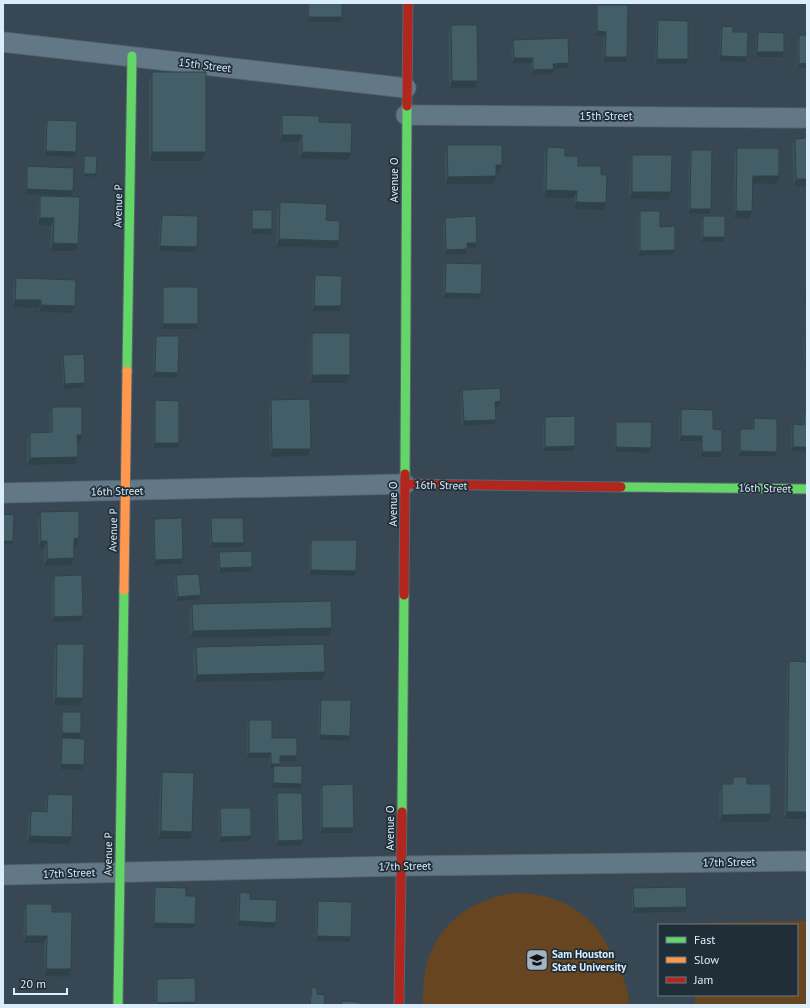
<svg xmlns="http://www.w3.org/2000/svg" width="810" height="1008" font-family="'PT Sans',sans-serif">
<style>
.green{fill:#684521}
.lines{fill:none;stroke-linecap:round;stroke-linejoin:round}
.street-casing{stroke:#576570;stroke-width:21}
.fast-casing{stroke:#576570;stroke-width:11}
.slow-casing{stroke:#576570;stroke-width:11}
.jam-casing{stroke:#576570;stroke-width:11}
.street{stroke:#637887;stroke-width:19}
.fast{stroke:#63d668;stroke-width:9}
.slow{stroke:#ff974d;stroke-width:9}
.jam{stroke:#b3261e;stroke-width:9}
.wall{fill:#3a5159}
.shaded-wall{fill:#304249}
.building{fill:#445e68;stroke:#304249}
.labels{text-anchor:middle;stroke-width:3.5;stroke-linejoin:round;paint-order:stroke}
.street-label{font-size:11px;fill:#dbedfb;stroke:#202e38}
.poi-label{font-size:11px;font-weight:bold;fill:#dbedfb;stroke:#202e38;text-anchor:start}
</style>
<rect width="100%" height="100%" fill="#374854"/>
<path class="green" d="M516 893C549 893 581 906 601 934 606 942 610 951 614 959 622 974 629 987 629 1005H423C423 997 423 988 424 980 429 930 467 899 516 893Z
M807 921V1005H695V995H797V925H693V923Z"/>
<g class="lines">
<g class="street-casing">
<path id="street" d="M3 42 406 88
M406 115 807 118
M3 493 405 484
M3 875 402 866 807 861"/>
</g>
<g class="fast-casing">
<path id="fast" d="M127 371 132 56
M405 474 407 106
M621 487 807 489
M402 812 404 595
M118 1005 124 590"/>
</g>
<g class="slow-casing">
<path id="slow" d="M124 590 127 371"/>
</g>
<g class="jam-casing">
<path id="jam" d="M407 106 408 3
M405 484 621 487
M404 595 405 474
M399 1005 402 812"/>
</g>
<use href="#street" class="street"/>
<use href="#fast" class="fast"/>
<use href="#slow" class="slow"/>
<use href="#jam" class="jam"/>
</g>
<path class="wall" d="M307 3H342V17L340 22H307Z
M597 5 627 57 625 62H603L604 36H595L596 9Z
M658 20 688 59 686 64H655L656 25Z
M451 25 475 88H449L448 33Z
M722 26 745 62 719 61 720 31Z
M758 32 784 52 782 57H756V37Z
M799 35H807V68H797V40Z
M513 40 567 68H554L552 74 531 75V63H512L511 45Z
M152 72 206 152 202 161H149V81Z
M282 115 319 122 348 160 299 159V142H279L280 123Z
M47 120 75 157 44 156 45 125Z
M807 138V186H794L792 146 795 139Z
M447 145 502 165 499 172H496V176L493 184H445V152Z
M547 147 565 156 578 166 601 175 604 210 574 209V198H543L544 155Z
M737 148 776 184 753 183 752 211 750 219 734 218V155Z
M691 150 709 214 688 213 689 155Z
M632 155 671 192 668 200 629 199 630 162Z
M84 156 96 174V177L83 176V158Z
M27 166 71 196 25 194 26 171Z
M40 196 76 251H50L51 226 37 225 38 203Z
M280 202 326 220 339 241 337 248 276 247 277 210Z
M252 210 270 234H250L251 215Z
M640 211 660 227 675 250 673 255 638 256V216Z
M162 215 197 247 195 252 158 251 160 220Z
M703 216 723 242H701V221Z
M445 218 475 248H467L466 254 444 255 443 223Z
M446 263 479 299 443 298 444 268Z
M315 275 341 306 340 311H312L313 280Z
M16 278 72 313 39 312V308L13 307V285Z
M807 281V304L804 303 805 286Z
M163 287 196 329H162V292Z
M312 333 350 375 347 383H310V340Z
M805 335 807 364H804L803 340Z
M156 336 178 373 176 378 153 377 154 341Z
M63 355 85 383 83 388 63 389 62 360Z
M462 390 501 401 499 406H495L494 424 462 426 460 395Z
M155 400 177 448H153L154 405Z
M271 400 311 449 308 456 270 457 269 407Z
M52 407 82 435 80 442H77L78 457 75 464 27 465V440L30 433 49 432V415Z
M681 409 713 429 720 457H700L701 441H679V414Z
M805 410 807 452 791 451V429L793 424H802L803 415Z
M545 417 573 451H543V422Z
M754 418 777 452 775 456H738L739 434 740 429H752L753 423Z
M616 422 651 448 650 453 614 452 615 427Z
M40 512 79 538 77 546H74L71 565 44 566V548H38V519Z
M211 518 242 547 210 548V523Z
M154 519 182 564 154 565 153 524Z
M311 540 354 576 309 575V545Z
M219 552 251 572 218 573V557Z
M176 575 201 595 199 600 176 601 174 580Z
M54 576 81 621 52 622V581Z
M192 604 332 628 329 636 190 638 189 611Z
M57 644 83 698 80 706 53 705 54 651Z
M196 647 325 672 322 680 194 682 193 654Z
M789 661 807 662V819H784L787 669Z
M321 700 350 736 349 741 318 740 319 705Z
M62 712 79 738H72L84 765 82 770 60 769 61 743 62 738H61L60 717Z
M249 720 272 738 297 756 296 761H280V766L300 789 272 788 273 769H269V758H247V724Z
M162 772 190 839H158L160 780Z
M733 777 747 784 771 814 769 822H719V792L722 784H730Z
M322 785 354 828 352 833H320V790Z
M277 793 303 840 301 845 276 846 275 798Z
M48 794 69 844 27 843 28 819 31 811 45 812V802Z
M220 808 250 841 219 842 218 813Z
M155 887 186 896 193 928H153V892Z
M633 888 687 907 685 912 632 913V893Z
M240 892 250 899 276 923 274 928 237 926 238 897Z
M318 901 351 937 349 942 315 941 316 906Z
M26 904 52 912 69 977 44 976V943H23L24 911Z
M157 979 195 1005H155V984Z
M312 987 317 994 324 1005H309L310 992Z"/>
<path class="shaded-wall" d="M308 17H342L340 22H307Z
M597 31 606 32 604 36H595Z
M757 52H784L782 57H756Z
M721 56 747 57 745 62 719 61Z
M605 57H627L625 62H603Z
M514 58H533L531 63H512Z
M657 59H688L686 64H655Z
M569 63 567 68H552L553 64Z
M807 63V68H797L799 64Z
M554 69 552 74 531 75 533 70Z
M452 81H478L475 88H449Z
M282 135H302L299 142H279Z
M46 151 76 152 75 157 44 156Z
M152 152H206L202 161H149Z
M302 152 351 153 348 160 299 159Z
M496 165H502L499 172H493Z
M84 174H96V177L83 176Z
M496 176 493 184H445L448 177Z
M753 176H779L776 184 750 183Z
M796 179H807V186H794Z
M27 189 73 191 71 196 25 194Z
M546 190 577 191 574 198H543Z
M632 192H671L668 200 629 199Z
M576 202 606 203 604 210 574 209Z
M690 209H711L709 214 688 213Z
M736 211H752L750 219 734 218Z
M40 218H54L51 226 37 225Z
M252 229H272L270 234H250Z
M703 237H725L723 242H701Z
M279 239 339 241 337 248 276 247Z
M53 243 78 244 76 251H50Z
M467 243H477L475 248H465Z
M160 246 197 247 195 252 158 251Z
M467 249 466 254 444 255 446 250Z
M675 250 673 255 638 256 640 251Z
M445 293 481 294 479 299 443 298Z
M805 298H807V304L804 303Z
M15 300H41L39 308 13 307Z
M41 305 75 306 72 313 39 312Z
M314 306H341L340 311H312Z
M163 324H198L196 329H162Z
M806 359H807V364H804Z
M155 372 178 373 176 378 153 377Z
M312 375H350L347 383H310Z
M85 383 83 388 63 389 65 384Z
M501 401 499 406 493 407 495 402Z
M496 420 494 424 462 426 464 421Z
M77 435H82L80 442H75Z
M681 436H702L701 441H679Z
M155 443H179L177 448H153Z
M575 446 573 451H543L545 447Z
M616 447 651 448 650 453 614 452Z
M793 447H807V452L791 451Z
M272 449H311L308 456 270 457Z
M740 451 777 452 775 456H738Z
M702 452H722L720 457H700Z
M78 457 75 464 27 465 30 458Z
M79 538 77 546H71L74 539Z
M3 541H13L12 544 3 543Z
M41 541H47L44 548H38Z
M212 543H244L242 547 210 548Z
M74 558 71 565 44 566 47 559Z
M183 559 182 564 154 565 155 560Z
M252 567 251 572 218 573 220 568Z
M311 570 356 571 354 576 309 575Z
M201 595 199 600 176 601 178 597Z
M83 616 81 621 52 622 54 617Z
M332 628 329 636 190 638 193 631Z
M325 672 322 680 194 682 197 675Z
M56 698H83L80 706 53 705Z
M62 733H81L79 738H61Z
M320 735 350 736 349 741 318 740Z
M249 753H271L269 758H247Z
M280 756H297L296 761H279Z
M61 764 84 765 82 770 60 769Z
M271 764H280L279 769 274 766 273 769H269Z
M273 783 302 784 300 789 272 788Z
M787 812H807V819H784Z
M771 814 769 822H719L722 815Z
M322 828H354L352 833H320Z
M161 831 192 832 190 839H158Z
M30 836 72 837 69 844 27 843Z
M251 836 250 841 219 842 221 837Z
M303 840 301 845 276 846 278 841Z
M687 907 685 912 632 913 634 908Z
M239 921 276 923 274 928 237 926Z
M154 923 195 924 193 928H153Z
M26 936H47L44 943H23Z
M317 936 351 937 349 942 315 941Z
M46 969H71L69 977 44 976Z
M196 1002 195 1005H157V1003Z"/>
<path class="building" d="M309 3H342V17H308Z
M597 5H628L627 57H605L606 32 597 31Z
M658 20 688 21V59H657Z
M451 25H477L478 81H452Z
M722 26 733 27V32H748L747 57 721 56Z
M758 32 784 33V52H757Z
M799 35H807V63L799 64Z
M568 38 569 63 553 64 554 69 533 70V58H514L513 40Z
M152 72H206V152H152Z
M282 115 319 116V122L352 123 351 153 302 152V135H282Z
M47 120 77 121 76 152 46 151Z
M807 138V179H796L795 139Z
M447 145H502V165H496V176L448 177Z
M547 147 565 148V156H578V166H601V175H607L606 203 576 202 577 191 546 190Z
M737 148H779V176H753L752 211H736Z
M691 150H712L711 209H690Z
M632 155H672L671 192H632Z
M84 156H97L96 174H84Z
M27 166 74 168 73 191 27 189Z
M40 196 80 197 78 244 53 243 54 218H40Z
M280 202 327 204 326 220 340 221 339 241 279 239Z
M252 210H272V229H252Z
M640 211H660V227L675 226V250L640 251Z
M162 215 198 216 197 247 160 246Z
M476 216 477 243H467V249L446 250 445 218Z
M703 216H725V237H703Z
M446 263 482 264 481 294 445 293Z
M315 275 342 276 341 306H314Z
M16 278 76 280 75 306 41 305V300H15Z
M807 281V298H805Z
M163 287H198V324H163Z
M312 333H350V375H312Z
M805 335H807V359H806Z
M156 336H179L178 373 155 372Z
M84 354 85 383 65 384 63 355Z
M500 388 501 401 495 402 496 420 464 421 462 390Z
M310 399 311 449H272L271 400Z
M155 400 179 401V443H155Z
M52 407H82V435H77L78 457 30 458V433L52 432Z
M681 409 713 410V429L722 430V452H702V436H681Z
M805 410H807V447H793V424L804 425Z
M575 416V446L545 447V417Z
M754 418 777 419V452L740 451V429H754Z
M616 422H652L651 448 616 447Z
M79 511V538L74 539V558L47 559V541H41L40 512Z
M3 514 14 515 13 541H3Z
M182 518 183 559 155 560 154 519Z
M211 518H243L244 543H212Z
M311 540H357L356 571 311 570Z
M252 551V567L220 568 219 552Z
M199 574 201 595 178 597 176 575Z
M82 575 83 616 54 617V576Z
M331 601 332 628 193 631 192 604Z
M57 644H84L83 698H56Z
M324 644 325 672 197 675 196 647Z
M789 661 807 662V812H787Z
M321 700H351L350 736 320 735Z
M62 712H81V733H62Z
M249 720H272V738H297V756H280V764H271V753H249Z
M62 738 85 739 84 765 61 764Z
M274 766H302V784L273 783Z
M162 772 194 773 192 832 161 831Z
M733 777H747V784H771V814L722 815V784H733Z
M353 784 354 828H322V785Z
M277 793H302L303 840 278 841Z
M48 794 73 795 72 837 30 836 31 811 47 812Z
M220 808H251V836L221 837Z
M155 887 186 888V896H196L195 924 154 923Z
M686 887 687 907 634 908 633 888Z
M240 892 250 893V899L277 900 276 923 239 921Z
M318 901 352 902 351 937 317 936Z
M26 904H52V912H72L71 969H46L47 936H26Z
M195 978 196 1002 157 1003V979Z
M312 987 317 988V994L325 995 324 1005H310Z
M342 1001 360 1002V1005H342Z"/>
<defs>
<g id="university-square" transform="scale(1.15)"><rect x="-9" y="-9" width="18" height="18" rx="4" fill="#a2b3c1" stroke="#202e38"/><path d="M0-5L7-2L0 1L-7-2ZM-4 1L0 2.5L4 1V4Q0 6-4 4Z" fill="#111"/></g>
</defs>
<g fill-rule="evenodd">
<use href="#university-square" x="537" y="960"/>
</g>
<g class="labels">
<g class="street-label">
<text transform="translate(205 65) rotate(7)" y="4">15th Street</text>
<text x="606" y="120">15th Street</text>
<text transform="translate(394 180) rotate(-90)" y="4">Avenue O</text>
<text transform="translate(118 206) rotate(-89)" y="4">Avenue P</text>
<text transform="translate(441 485) rotate(1)" y="4">16th Street</text>
<text transform="translate(765 488) rotate(1)" y="4">16th Street</text>
<text transform="translate(117 491) rotate(-1)" y="4">16th Street</text>
<text transform="translate(393 504) rotate(-90)" y="4">Avenue O</text>
<text transform="translate(113 530) rotate(-89)" y="4">Avenue P</text>
<text transform="translate(390 828) rotate(-90)" y="4">Avenue O</text>
<text transform="translate(108 854) rotate(-89)" y="4">Avenue P</text>
<text transform="translate(729 862) rotate(-1)" y="4">17th Street</text>
<text transform="translate(405 866) rotate(-1)" y="4">17th Street</text>
<text transform="translate(69 873) rotate(-2)" y="4">17th Street</text>
</g>
<g class="poi-label">
<text x="552" y="958">Sam Houston<tspan x="552" dy="13">State University</tspan></text>
</g>
</g>
<rect width="810" height="1008" fill="none" stroke="#dbedfb" stroke-width="8"/>
<rect x="658" y="924" width="140" height="72" fill="#202e38" stroke="#6b7a86"/>
<rect x="666" y="937" width="20" height="6" fill="#63d668" stroke="#6b7a86"/>
<text x="694" y="944" font-size="12" fill="#dbedfb">Fast</text>
<rect x="666" y="957" width="20" height="6" fill="#ff974d" stroke="#6b7a86"/>
<text x="694" y="964" font-size="12" fill="#dbedfb">Slow</text>
<rect x="666" y="977" width="20" height="6" fill="#b3261e" stroke="#6b7a86"/>
<text x="694" y="984" font-size="12" fill="#dbedfb">Jam</text>
<path d="M14 988v6h53v-6" fill="none" stroke="#dbedfb" stroke-width="2"/>
<text x="20" y="988" font-size="12" fill="#dbedfb" stroke="#202e38" stroke-width="3" paint-order="stroke">20 m</text>
</svg>
